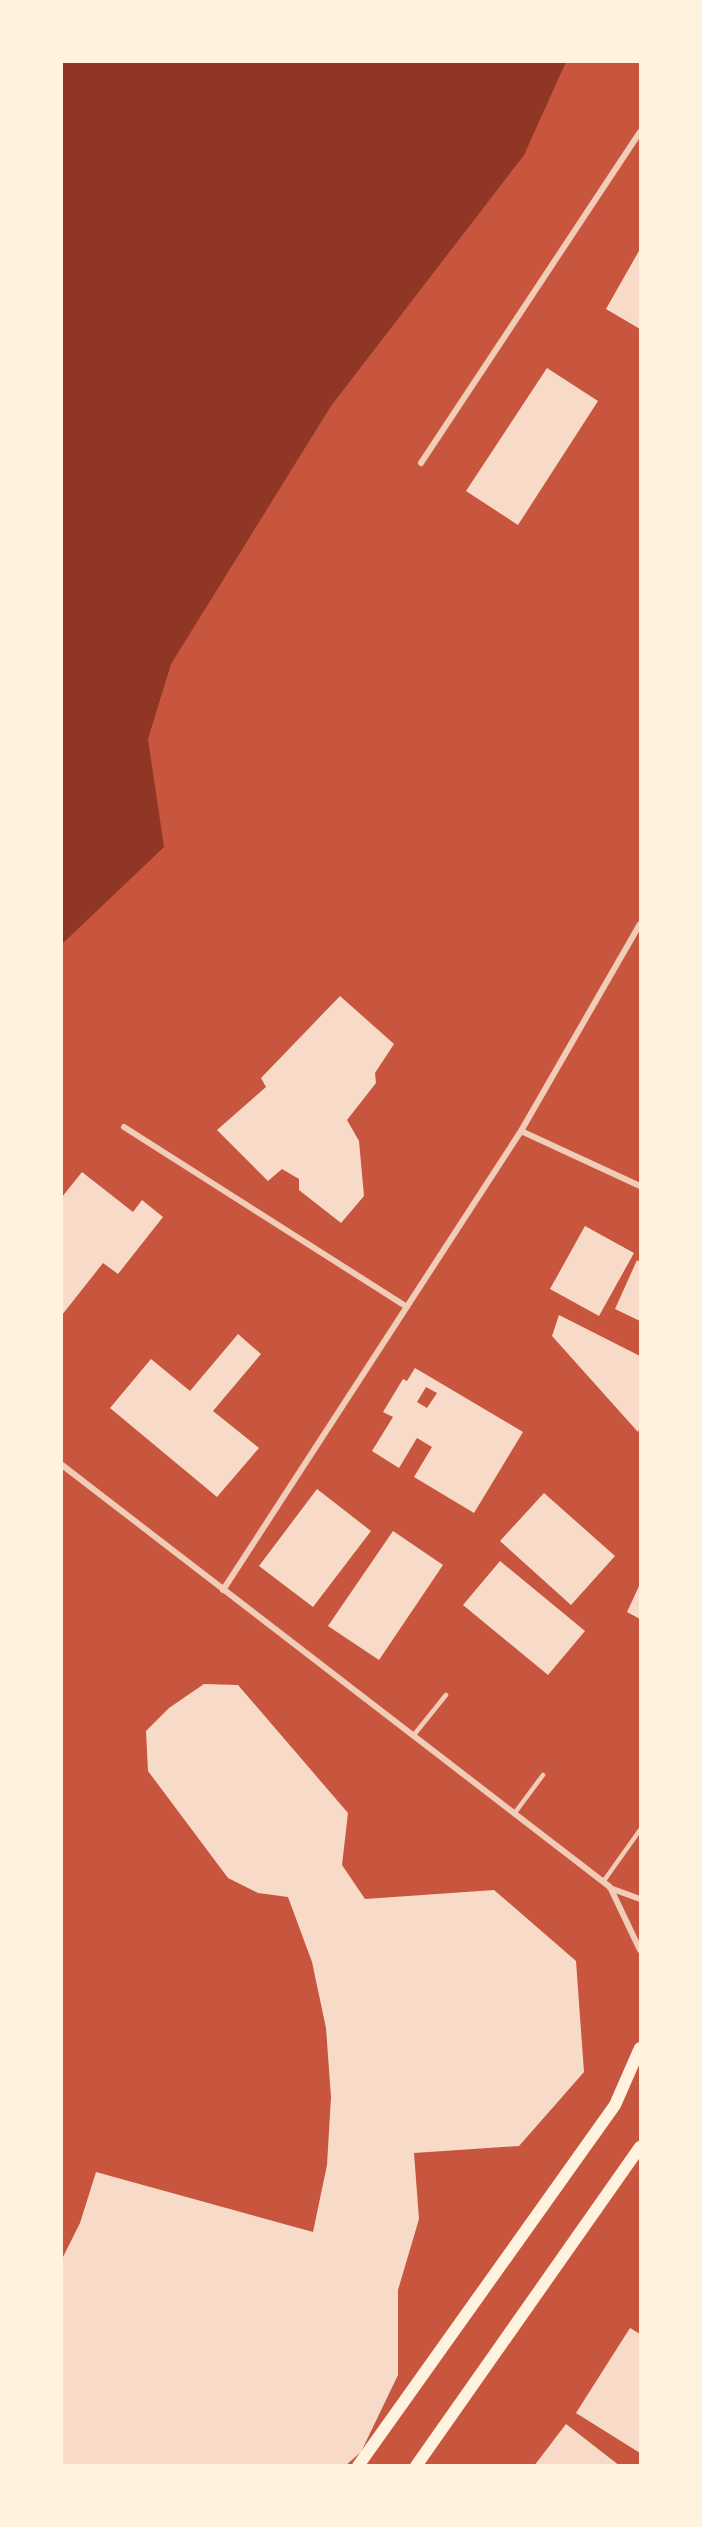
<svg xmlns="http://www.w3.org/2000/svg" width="702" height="2527" font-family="'Varela Round',sans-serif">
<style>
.water{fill:#8f3625}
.building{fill:#f7dbc8;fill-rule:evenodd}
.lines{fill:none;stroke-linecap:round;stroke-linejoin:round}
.service{stroke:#f1ccb7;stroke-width:4.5}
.minor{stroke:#f1ccb7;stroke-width:6}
.secondary{stroke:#fff3e0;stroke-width:12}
</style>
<rect width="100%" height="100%" fill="#c8553d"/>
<path class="water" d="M62 62H566L524 155 331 406 171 664 148 739 164 847 62 944Z"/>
<path class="building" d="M640 249V329L606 309Z
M547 368 598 401 518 525 466 491Z
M340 996 394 1044 375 1073 376 1083 347 1120 359 1141 364 1196 341 1223 299 1190V1179L282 1169 268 1181 217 1130 266 1087 261 1078Z
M82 1172 133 1212 142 1200 163 1217 118 1274 103 1263 62 1315V1197Z
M585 1226 634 1253 599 1316 550 1289Z
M637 1260 640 1262V1321L615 1309Z
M559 1315 640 1356V1427L638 1432 552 1336Z
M238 1334 261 1354 213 1411 259 1448 217 1497 110 1408 151 1359 190 1391Z
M415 1368 523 1432 474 1513 414 1477 432 1447 417 1438 399 1468 372 1451 393 1417 383 1412 403 1379 407 1381ZM426 1387 437 1393 427 1408 417 1402Z
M317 1489 371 1531 313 1607 259 1566Z
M544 1493 615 1556 571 1605 500 1541Z
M393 1531 443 1565 379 1660 328 1626Z
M500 1561 585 1631 548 1675 463 1605Z
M640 1584V1619L627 1612Z
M204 1684 238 1685 348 1813 342 1865 365 1899 494 1890 576 1961 584 2072 519 2146 414 2153 419 2219 398 2290V2375L361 2452 345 2466H62V2259L80 2223 96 2172 313 2232 327 2165 331 2097 326 2028 312 1962 288 1897 258 1893 228 1878 148 1771 146 1731 169 1708Z
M630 2328 640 2334V2453L576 2413Z
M566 2424 620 2466H534Z"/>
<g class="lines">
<path class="service" d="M413 1736 446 1695
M514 1814 543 1775
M603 1882 640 1830"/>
<path class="minor" d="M421 463 640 132
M124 1127 407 1307
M521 1131 640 1186
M62 1465 610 1887 640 1950
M223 1590 521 1131 640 924
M610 1888 640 1899"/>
<path class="secondary" d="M358 2466 615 2105 640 2048
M416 2466 640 2147"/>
</g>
<rect width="702" height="2527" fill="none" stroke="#fff3e0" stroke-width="126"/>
</svg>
